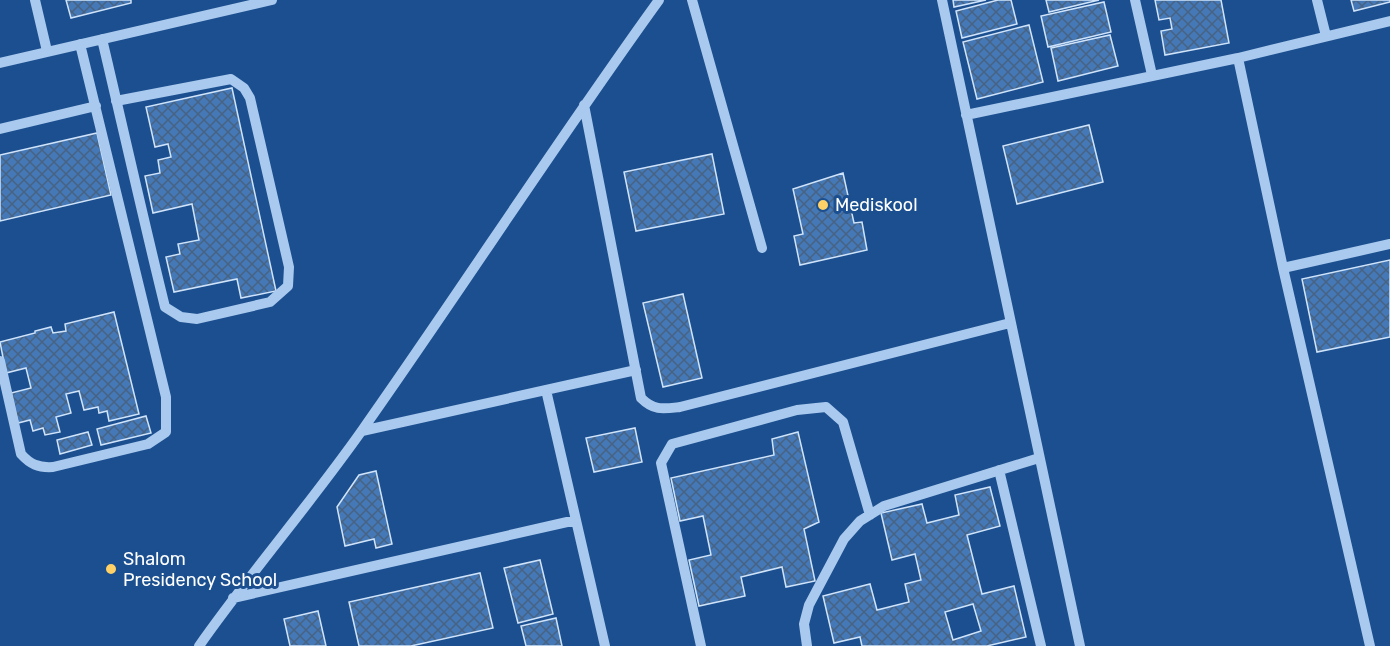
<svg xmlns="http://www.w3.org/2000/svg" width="1390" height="646" font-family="Rubik,sans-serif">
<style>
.building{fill:url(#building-cross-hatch);stroke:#cfe3fa;stroke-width:1.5;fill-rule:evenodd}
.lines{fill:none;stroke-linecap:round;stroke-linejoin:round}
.minor{stroke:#a9c9ee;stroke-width:10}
.poi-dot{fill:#ffd166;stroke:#1b4f8f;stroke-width:2}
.labels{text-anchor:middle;stroke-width:6;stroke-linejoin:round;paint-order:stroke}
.poi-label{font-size:18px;fill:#fff;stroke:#1b4f8f;text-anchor:start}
</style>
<defs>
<pattern id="building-cross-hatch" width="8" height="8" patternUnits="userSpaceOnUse" patternTransform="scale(1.5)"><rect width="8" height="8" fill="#4478b7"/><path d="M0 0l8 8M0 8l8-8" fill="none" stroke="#486282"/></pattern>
</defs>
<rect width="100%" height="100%" fill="#1b4f8f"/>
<path class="building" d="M66 0H131V3L71 18Z
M953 0H986L954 7Z
M998 0H1011L1017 24 962 38 956 11Z
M1046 0H1099L1049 12Z
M1155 0H1221L1229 43 1165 55 1161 31 1172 29 1170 18 1159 20Z
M1351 0H1390V2L1354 11Z
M1104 2 1111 32 1048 47 1041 16Z
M1029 25 1043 82 977 99 963 42Z
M1110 35 1118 66 1058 81 1051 48Z
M232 88 276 291 241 298 237 279 174 292 166 257 180 254 178 244 199 240 192 204 153 213 145 176 160 173 158 160 171 157 168 144 155 147 146 107Z
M1089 125 1103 182 1017 204 1003 146Z
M97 133 111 195 0 221V155Z
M712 154 724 214 636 231 624 172Z
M843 173 854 223 862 222 867 250 800 265 794 236 803 234 793 189Z
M1390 260V337L1317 352 1302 279Z
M683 294 702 378 663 387 643 303Z
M114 312 139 414 109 421 107 411 99 413 98 407 84 410 79 391 66 394 71 413 56 417 60 432 45 435 43 428 33 431 30 420 18 423 11 393 31 388 26 368 6 373 0 342 35 333V331L51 327 53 333 66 331 65 324Z
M146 416 151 433 101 445 97 429Z
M635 428 642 462 594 472 586 438Z
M88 432 92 445 60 454 57 440Z
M798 432 819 522 804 529 815 581 786 587 782 567 741 577 745 596 699 606 689 560 711 555 703 516 680 521 671 478 774 455 772 439Z
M376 471 392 544 376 548 374 539 345 546 337 507 359 475Z
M990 487 1000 526 967 535 982 594 1014 586 1026 637 987 646H862L860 637 834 643 823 596 870 584 877 610 909 602 905 584 921 580 915 554 892 560 881 513 922 504 927 523 959 515 955 495ZM973 604 981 631 953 640 945 612Z
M540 560 553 614 518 623 504 568Z
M480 573 493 628 411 646H359L349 602Z
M318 611 326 646H290L284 619Z
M556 618 562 646H526L521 626Z"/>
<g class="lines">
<path class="minor" d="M35 0 47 51
M692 0 762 248
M942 0 1080 646
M1135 0 1152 75
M1317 0 1326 36
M102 39C123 128 143 218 165 307L181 317 197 319 270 302 288 286 289 267 250 98 244 88 231 79 116 101
M1238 58 1283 268 1370 646
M0 63 272 0
M584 105 641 398C654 411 663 409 680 407L1010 323
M966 115 1238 58 1390 21
M0 129 96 106
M1283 268 1390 244
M0 361 21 454C30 464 38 468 53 467L148 444 166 432V397L80 44
M546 390 605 646
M362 431 636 370
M999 470 1041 646
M233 598 576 520
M199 646C251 572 311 503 363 429 463 287 557 141 659 0
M701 646 661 463 672 444 797 410 826 407 843 422 870 515
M807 646 804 624 809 605 844 539 860 521 884 506 1039 458"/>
</g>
<g class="poi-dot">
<circle cx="823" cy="205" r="6"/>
<circle cx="111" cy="569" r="6"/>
</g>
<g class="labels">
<g class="poi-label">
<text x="835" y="211">Mediskool</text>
<text x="123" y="565">Shalom<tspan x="123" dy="21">Presidency School</tspan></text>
</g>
</g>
</svg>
